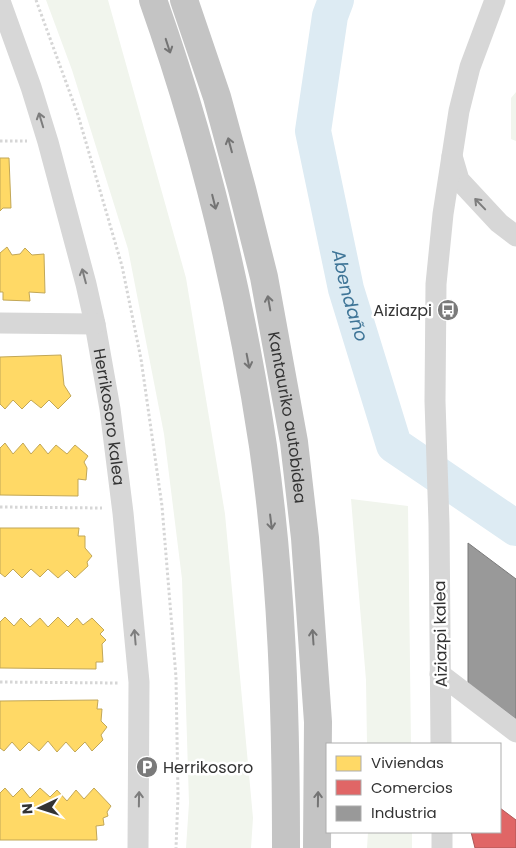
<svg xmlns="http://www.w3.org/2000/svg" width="516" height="848" font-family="Poppins,sans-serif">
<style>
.green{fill:#f1f5ed}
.homes{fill:#ffd966;stroke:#c2a757}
.shops{fill:#e06666;stroke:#ac5757}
.industry{fill:#999;stroke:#7a7a7a}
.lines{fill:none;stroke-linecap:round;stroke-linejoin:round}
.river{stroke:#ddebf3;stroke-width:36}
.path{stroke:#d6d6d6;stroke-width:3;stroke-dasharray:2.5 2.5;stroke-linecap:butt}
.street{stroke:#d7d7d7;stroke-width:21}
.highway{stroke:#c4c4c4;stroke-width:28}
.oneway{stroke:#747474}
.oneway2{stroke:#7d7d7d}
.labels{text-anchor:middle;stroke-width:5;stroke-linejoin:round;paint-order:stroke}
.poi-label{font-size:16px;fill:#333;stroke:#fff;text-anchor:end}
.street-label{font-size:16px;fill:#333;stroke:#fff}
.water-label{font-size:18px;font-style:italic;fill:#3f7597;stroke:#fff}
</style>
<rect width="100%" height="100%" fill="#fff"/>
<path class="green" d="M46 0H108L186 278 225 514 253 818 251 848H186L189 803 182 579 164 434 128 249 72 70Z
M516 92V141L511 139V98Z
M351 499 408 506 411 744H367L366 680Z
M368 832H412V848H367Z"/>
<path class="homes" d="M0 158H9L11 208H3L0 211Z
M7 247 12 255 20 254 25 248 32 255 44 254 45 293 29 292 30 301 3 300V292H0V253Z
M61 355 64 385 71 396 58 409 49 400 41 408 31 400 22 409 13 400 5 409 0 404V357Z
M5 443 13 454 23 443 31 454 40 444 48 454 56 445 67 454 75 445 88 456 84 462 87 468 86 480 78 479V496L0 495V448Z
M0 528H79L78 536H85V548L92 556 87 562 88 566 75 578 67 570 58 578 48 569 40 577 31 569 22 578 13 569 5 577 0 573Z
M5 617 14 626 21 618 30 627 40 618 48 627 58 617 68 627 77 618 83 625 92 618 104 630 100 634 106 640 102 644 103 662H96V669L0 668V622Z
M98 700 97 709H102L101 721 107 727 101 735 103 740 92 751 85 742 75 752 66 742 57 752 48 741 39 751 29 742 20 751 12 742 4 751 0 748V701Z
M5 788 13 797 22 788 30 798 40 788 50 797 57 790 67 801 76 790 84 799 94 788 111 806 107 812 108 816 103 818 104 825 96 826 97 840H0V793Z"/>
<path class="shops" d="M500 808 516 820V848H475L471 832H500Z"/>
<path class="industry" d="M468 543 516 579V719L468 683Z"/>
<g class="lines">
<path class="river" id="s1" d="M336 0 330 16 313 131 346 289 394 445 516 528"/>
<path class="path" d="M36 0 78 115 122 266 141 359 162 506 176 677 178 796 176 848
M0 141H27
M0 507 102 508
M0 682 119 683"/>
<g class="street">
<path id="s2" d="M0 1 31 87 48 142 86 284 95 324 110 409 123 513 139 682 138 848"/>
<path d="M452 156 459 180 499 223 516 236"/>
<path d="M0 323 95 324"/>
<path d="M440 674 516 732"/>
<path d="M441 744 439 524 435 401 436 284 443 214 459 111 470 67 495 0"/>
<path d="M442 832V848"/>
</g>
<g class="highway">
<path d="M153 0C204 144 240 294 263 446 282 579 286 714 286 848"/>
<path id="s3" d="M184 0 217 97 242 189 264 277 294 442 305 538 318 722 317 848"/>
</g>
</g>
<defs><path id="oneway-shaft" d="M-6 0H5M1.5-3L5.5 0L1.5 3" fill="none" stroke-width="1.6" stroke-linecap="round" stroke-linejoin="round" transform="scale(1.25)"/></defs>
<g class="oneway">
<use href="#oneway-shaft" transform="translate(168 46) rotate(72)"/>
<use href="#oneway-shaft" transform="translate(230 145) rotate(-105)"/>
<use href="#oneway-shaft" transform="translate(214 202) rotate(76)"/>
<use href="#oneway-shaft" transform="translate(269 303) rotate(-100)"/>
<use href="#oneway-shaft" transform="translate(248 361) rotate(79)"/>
<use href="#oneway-shaft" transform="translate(271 522) rotate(83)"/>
<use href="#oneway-shaft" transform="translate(313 637) rotate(-94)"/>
<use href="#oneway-shaft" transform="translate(318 799) rotate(-89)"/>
</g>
<g class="oneway2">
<use href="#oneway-shaft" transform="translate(41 120) rotate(-107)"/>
<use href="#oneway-shaft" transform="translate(480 204) rotate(-134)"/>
<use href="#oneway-shaft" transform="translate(84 276) rotate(-105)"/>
<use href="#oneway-shaft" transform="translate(135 637) rotate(-95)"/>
<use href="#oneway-shaft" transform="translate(139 799) rotate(-89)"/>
</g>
<defs>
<g id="bus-disc" transform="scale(1.125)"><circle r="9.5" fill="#7a7a7a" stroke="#fff"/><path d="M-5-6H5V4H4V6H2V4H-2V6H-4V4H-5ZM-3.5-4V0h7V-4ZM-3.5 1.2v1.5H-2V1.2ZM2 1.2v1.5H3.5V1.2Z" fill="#fff"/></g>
<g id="parking-disc" transform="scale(1.125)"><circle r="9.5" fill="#7a7a7a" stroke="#fff"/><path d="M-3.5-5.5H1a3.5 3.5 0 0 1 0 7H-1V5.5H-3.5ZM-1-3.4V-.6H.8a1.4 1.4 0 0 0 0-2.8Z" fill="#fff"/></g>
</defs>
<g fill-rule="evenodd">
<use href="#bus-disc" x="448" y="310"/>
<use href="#parking-disc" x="147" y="767"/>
</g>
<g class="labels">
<g class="poi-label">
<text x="432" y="316">Aiziazpi</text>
<text x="163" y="773" text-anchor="start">Herrikosoro</text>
</g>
<g class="street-label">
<text dy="6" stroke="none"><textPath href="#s2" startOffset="431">Herrikosoro kalea</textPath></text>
<text dy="6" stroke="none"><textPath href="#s3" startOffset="431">Kantauriko autobidea</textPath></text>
<text transform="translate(440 634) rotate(-91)" y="6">Aiziazpi kalea</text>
</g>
<g class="water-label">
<text dy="6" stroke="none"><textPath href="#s1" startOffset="302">Abendaño</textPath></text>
</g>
</g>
<rect x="326" y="743" width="175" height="90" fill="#ffffff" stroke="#adadad"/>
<rect x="336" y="756" width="25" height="15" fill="#ffd966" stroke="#adadad"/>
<text x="371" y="768" font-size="15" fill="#333333">Viviendas</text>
<rect x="336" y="780" width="25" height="15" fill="#e06666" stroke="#adadad"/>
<text x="371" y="793" font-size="15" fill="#333333">Comercios</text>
<rect x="336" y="806" width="25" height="15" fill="#999999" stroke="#adadad"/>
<text x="371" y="818" font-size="15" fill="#333333">Industria</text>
<g transform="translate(40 808) rotate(266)" stroke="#ffffff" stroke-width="4" paint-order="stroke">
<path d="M0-4L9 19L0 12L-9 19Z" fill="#333333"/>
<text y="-8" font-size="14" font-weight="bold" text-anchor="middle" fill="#333333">N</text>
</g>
</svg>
